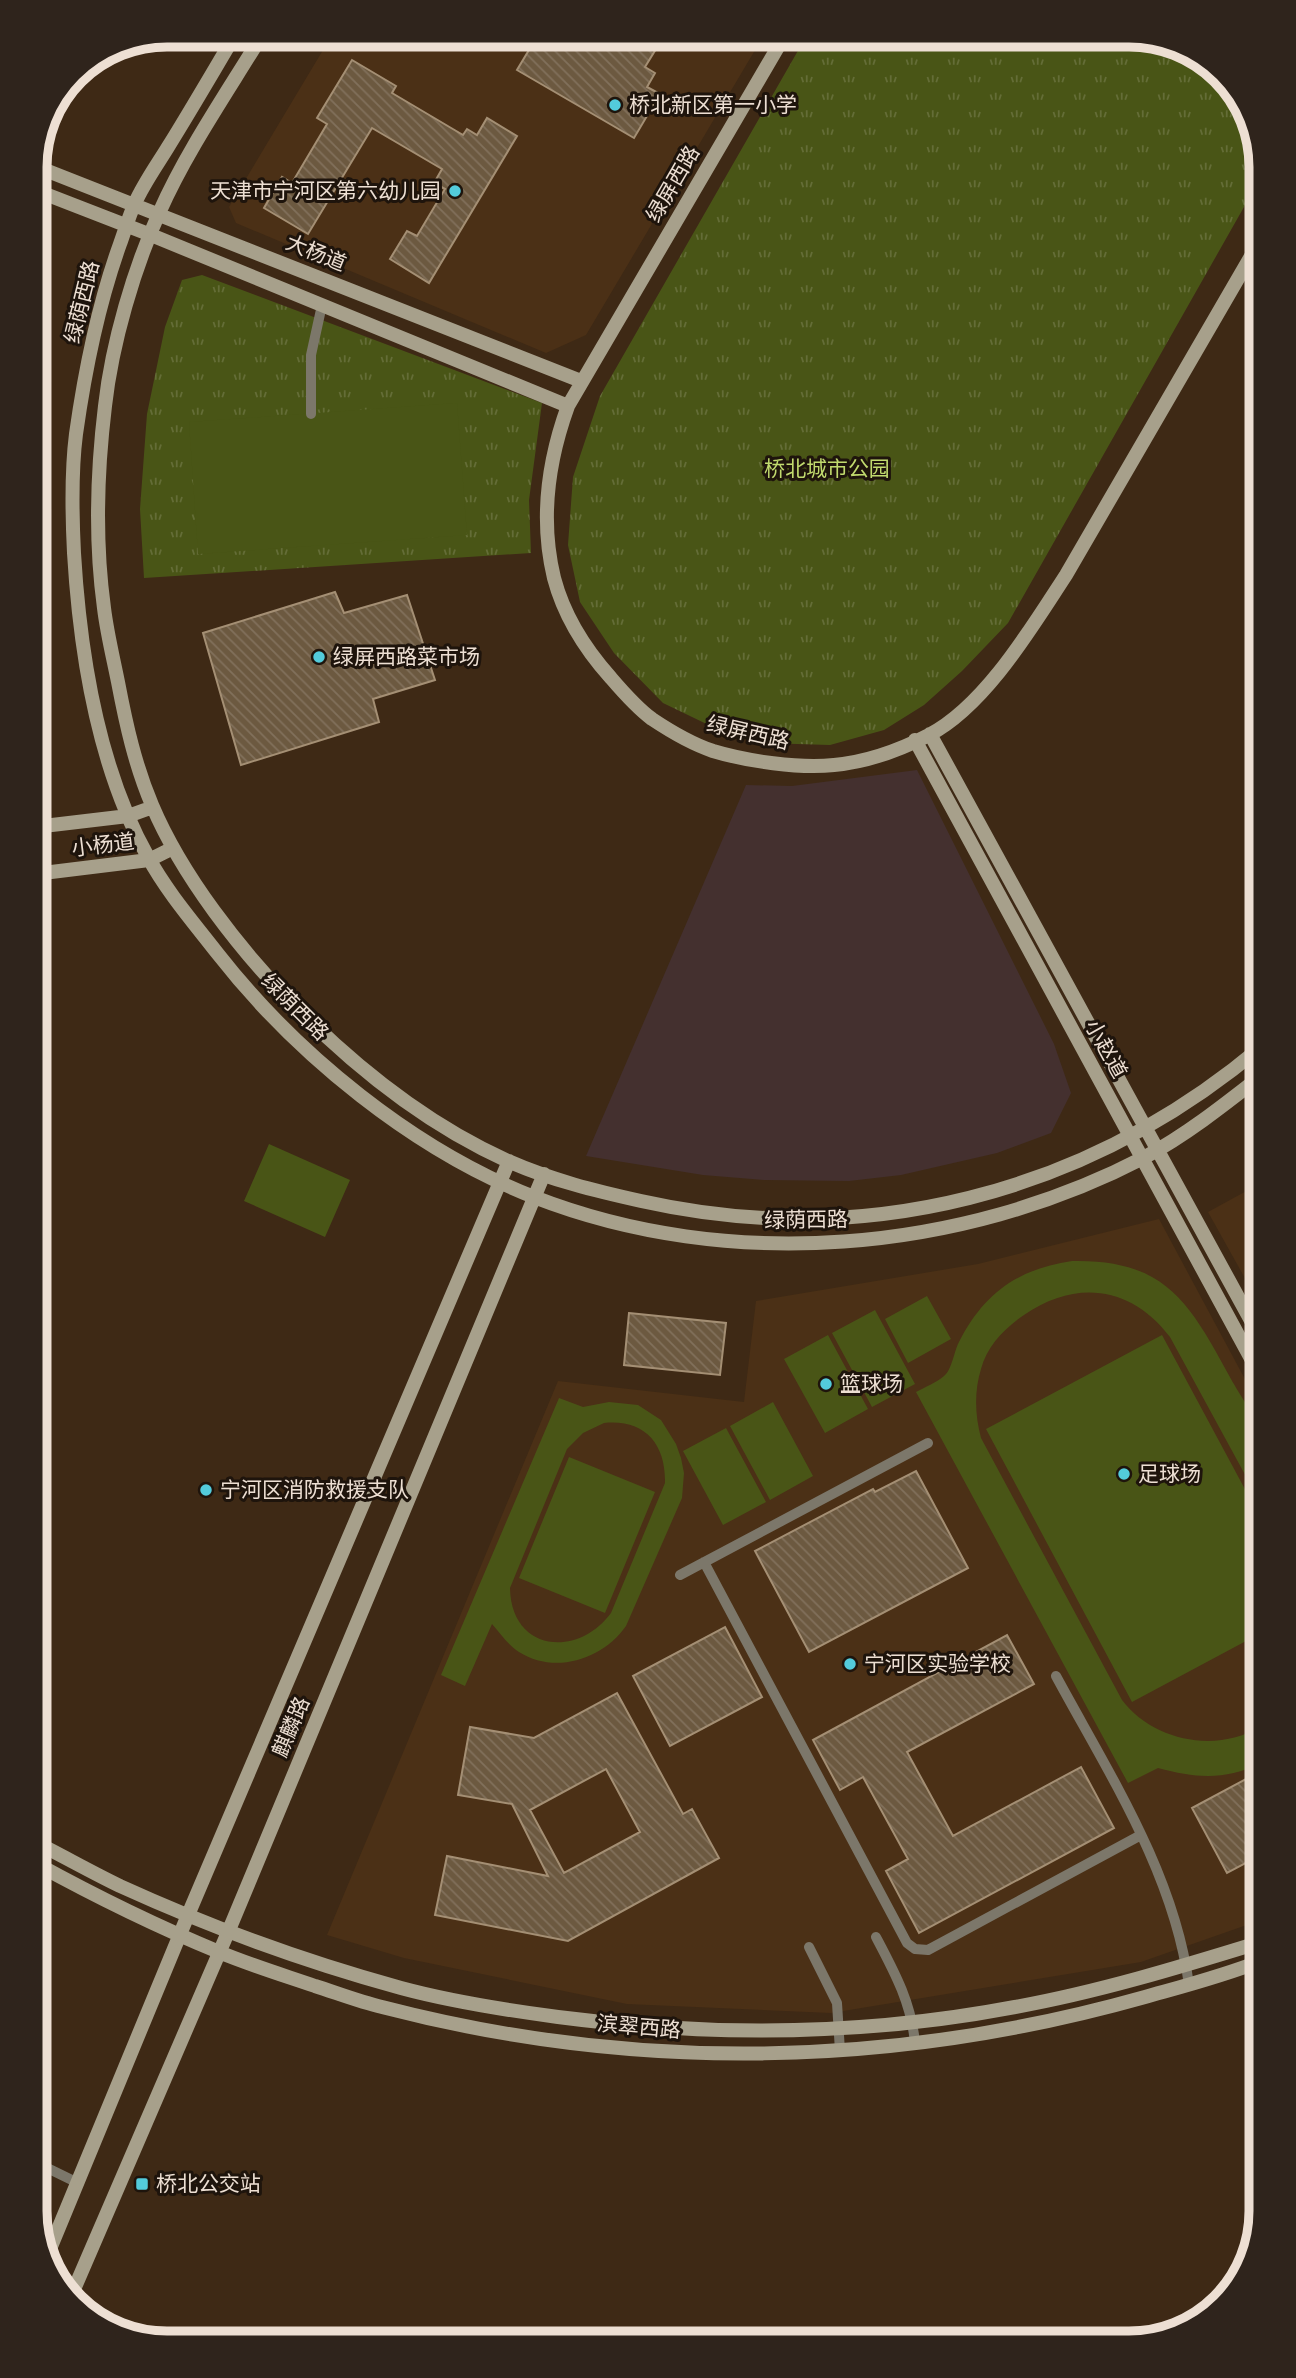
<svg xmlns="http://www.w3.org/2000/svg" width="1296" height="2378" font-family="'Exo 2','Noto Sans SC',sans-serif">
<style>
.commercial{fill:#44302f}
.built{fill:#4b3016}
.park{fill:url(#park-tufts)}
.garden{fill:#495516;fill-rule:evenodd}
.building{fill:url(#building-back-hatch);stroke:#a48f74;stroke-width:2;fill-rule:evenodd}
.lines{fill:none;stroke-linecap:round;stroke-linejoin:round}
.lane{stroke:#7c776a;stroke-width:10}
.secondary{stroke:#a7a08b;stroke-width:14}
.poi-dot{fill:#53cbdb;stroke:#1e140c;stroke-width:2.5}
.labels{text-anchor:middle;stroke-width:6;stroke-linejoin:round;paint-order:stroke}
.poi-label{font-size:21px;fill:#eddfd3;stroke:#1e140c;text-anchor:start}
.street-label{font-size:21px;fill:#eddfd3;stroke:#1e140c}
.park-label{font-size:21px;fill:#c1da6e;stroke:#1e140c}
.rim{fill:none;stroke:#eddfd3;stroke-width:9}
</style>
<defs>
<pattern id="park-tufts" width="24" height="20" patternUnits="userSpaceOnUse" patternTransform="scale(1.75)"><rect width="24" height="20" fill="#495516"/><path d="M3 7l-1-3M5 7V3M7 7l1-3M15 17l-1-3M17 17v-4M19 17l1-3" fill="none" stroke="#646d37"/></pattern>
<pattern id="building-back-hatch" width="6" height="6" patternUnits="userSpaceOnUse" patternTransform="scale(1.75)"><rect width="6" height="6" fill="#6c5940"/><path d="M-1 5l2 2M0 0l6 6M5-1l2 2" fill="none" stroke="#81705b"/></pattern>
</defs>
<rect width="100%" height="100%" fill="#3e2915"/>
<path class="commercial" d="M917 770 1054 1044 1071 1093 1051 1133 997 1153 901 1175 849 1181 764 1180 703 1175 586 1156 746 785 792 786Z"/>
<path class="built" d="M332 35H764L586 335 546 353 236 223 229 207Z
M1261 1183V1307L1208 1212Z
M1159 1219 1261 1409V1920L1141 1962 831 2013 627 2004 404 1958 327 1935 558 1381 744 1402 756 1301 978 1264Z"/>
<path class="park" d="M807 35H1138L1209 62 1251 116 1261 177 1008 623 962 671 924 705 884 730 830 745 765 743 717 729 663 703 614 653 580 602 568 545 573 477 600 396Z
M202 275 542 403 529 500 531 553 144 578 140 509 147 414 165 327 182 280Z"/>
<path class="garden" d="M457 403 467 535 198 554 189 422Z
M269 1144 350 1180 325 1237 244 1201Z
M1072 1261C1167 1259 1190 1304 1231 1379 1238 1392 1259 1422 1261 1435 1264 1457 1261 1482 1261 1504L1170 1337C1131 1286 1076 1279 1024 1315 1005 1328 987 1346 981 1369 974 1392 975 1415 981 1438L1122 1700C1153 1741 1217 1754 1261 1726V1763C1224 1781 1196 1778 1158 1768L1128 1783 916 1392C925 1387 936 1383 944 1376 952 1370 954 1351 959 1342 984 1293 1018 1269 1072 1261Z
M927 1296 951 1339 908 1363 885 1319Z
M875 1310 915 1384 872 1407 832 1333Z
M828 1335 868 1409 825 1433 784 1359Z
M1162 1335 1261 1519V1633L1132 1702 986 1429Z
M559 1398 583 1407 609 1402 638 1405 661 1420 676 1444 681 1458 684 1473 682 1498 626 1626C603 1659 555 1675 519 1652 508 1645 500 1633 492 1624L465 1686 441 1675ZM604 1423C644 1419 666 1443 665 1483L611 1613C577 1659 511 1651 510 1588L567 1449 583 1433Z
M773 1402 813 1476 770 1500 730 1426Z
M726 1428 766 1502 723 1525 683 1451Z
M569 1457 655 1492 605 1613 519 1578Z"/>
<path class="building" d="M538 35H633L656 49 645 67 655 73 647 87 660 94 634 138 517 70Z
M352 60 396 86 392 93 463 135 467 129 477 135 487 118 517 136 429 283 390 259 407 231 417 236 445 189 434 183 442 169 372 128 308 234 264 208 282 177 292 183 327 124 317 118Z
M335 592 344 613 407 595 435 680 373 699 379 722 241 765 203 633Z
M629 1313 726 1323 720 1375 624 1365Z
M916 1471 968 1568 809 1652 755 1551 873 1489 875 1492Z
M725 1627 762 1697 670 1746 633 1676Z
M1007 1635 1034 1684 907 1752 953 1836 1081 1767 1114 1828 919 1933 886 1871 908 1859 863 1777 840 1790 813 1740Z
M617 1693 683 1814 692 1809 719 1858 568 1941 435 1915 447 1856 548 1876 512 1804 458 1795 470 1727 534 1738ZM606 1769 640 1832 564 1873 530 1810Z
M1261 1771V1855L1227 1873 1192 1808Z"/>
<g class="lines">
<path class="lane" d="M311 414V355L322 305
M704 1562 907 1943 915 1949 928 1950 1141 1835
M680 1575 928 1443
M1056 1676C1109 1774 1174 1873 1189 1985
M876 1937C894 1971 912 2004 915 2044
M809 1947 837 2003 840 2051
M35 2162 78 2183"/>
<path class="secondary" d="M235 35C213 72 191 110 168 147 157 165 144 183 135 203 129 216 125 230 120 244 98 305 85 370 76 434 71 473 72 514 74 553 80 654 98 768 148 857 167 892 194 923 218 954 297 1055 414 1150 534 1197 729 1273 961 1253 1145 1157 1186 1135 1224 1105 1261 1076
M262 35C228 91 186 152 160 211 134 268 112 343 105 406 97 472 95 542 104 608 107 633 113 657 118 682 126 724 135 765 152 805 182 876 240 950 294 1005 355 1067 428 1125 508 1161 551 1180 596 1191 641 1201 865 1251 1086 1194 1261 1047
M785 35 568 406C548 461 540 520 554 578 564 616 585 649 611 678 623 692 637 708 652 719 670 731 692 744 713 751 746 761 800 769 834 765 866 762 900 750 929 735 985 706 1032 627 1066 575L1261 239
M35 166 581 381
M35 190 151 235 568 406
M930 734 1261 1339
M915 740 1261 1377
M35 827 128 816 153 807
M35 874 149 860 173 848
M35 1842C63 1856 91 1872 120 1886 210 1927 306 1962 401 1988 453 2002 505 2010 558 2017 711 2037 863 2036 1015 2007 1098 1992 1180 1967 1261 1942
M35 1863C95 1896 156 1926 219 1952 250 1965 283 1975 315 1986 337 1993 360 2002 382 2007 636 2073 893 2068 1145 1997 1184 1986 1223 1976 1261 1961
M45 2261 188 1915 509 1161
M72 2294 229 1930 544 1174"/>
</g>
<g class="poi-dot">
<circle cx="615" cy="105" r="7"/>
<circle cx="455" cy="191" r="7"/>
<circle cx="319" cy="657" r="7"/>
<circle cx="826" cy="1384" r="7"/>
<circle cx="1124" cy="1474" r="7"/>
<circle cx="206" cy="1490" r="7"/>
<circle cx="850" cy="1664" r="7"/>
<rect x="135" y="2177" width="14" height="14" rx="3.5"/>
</g>
<g class="labels">
<g class="poi-label">
<text x="629" y="112">桥北新区第一小学</text>
<text x="441" y="198" text-anchor="end">天津市宁河区第六幼儿园</text>
<text x="333" y="664">绿屏西路菜市场</text>
<text x="840" y="1391">篮球场</text>
<text x="1138" y="1481">足球场</text>
<text x="220" y="1497">宁河区消防救援支队</text>
<text x="864" y="1671">宁河区实验学校</text>
<text x="156" y="2191">桥北公交站</text>
</g>
<g class="street-label">
<text transform="translate(673 184) rotate(-60)" y="7">绿屏西路</text>
<text transform="translate(316 253) rotate(22)" y="7">大杨道</text>
<text transform="translate(82 302) rotate(-76)" y="7">绿荫西路</text>
<text transform="translate(748 733) rotate(13)" y="7">绿屏西路</text>
<text transform="translate(103 845) rotate(-7)" y="7">小杨道</text>
<text transform="translate(295 1007) rotate(45)" y="7">绿荫西路</text>
<text transform="translate(1106 1049) rotate(61)" y="7">小赵道</text>
<text transform="translate(806 1220) rotate(-1)" y="7">绿荫西路</text>
<text transform="translate(291 1727) rotate(-67)" y="7">麒麟路</text>
<text transform="translate(639 2027) rotate(5)" y="7">滨翠西路</text>
</g>
<g class="park-label">
<text x="827" y="476">桥北城市公园</text>
</g>
</g>
<path d="M0 0H1296V2378H0ZM167 47H1129A120 120 0 0 1 1249 167V2211A120 120 0 0 1 1129 2331H167A120 120 0 0 1 47 2211V167A120 120 0 0 1 167 47Z" fill="#2f241c" fill-rule="evenodd"/>
<path class="rim" d="M167 47H1129A120 120 0 0 1 1249 167V2211A120 120 0 0 1 1129 2331H167A120 120 0 0 1 47 2211V167A120 120 0 0 1 167 47Z"/>
</svg>
